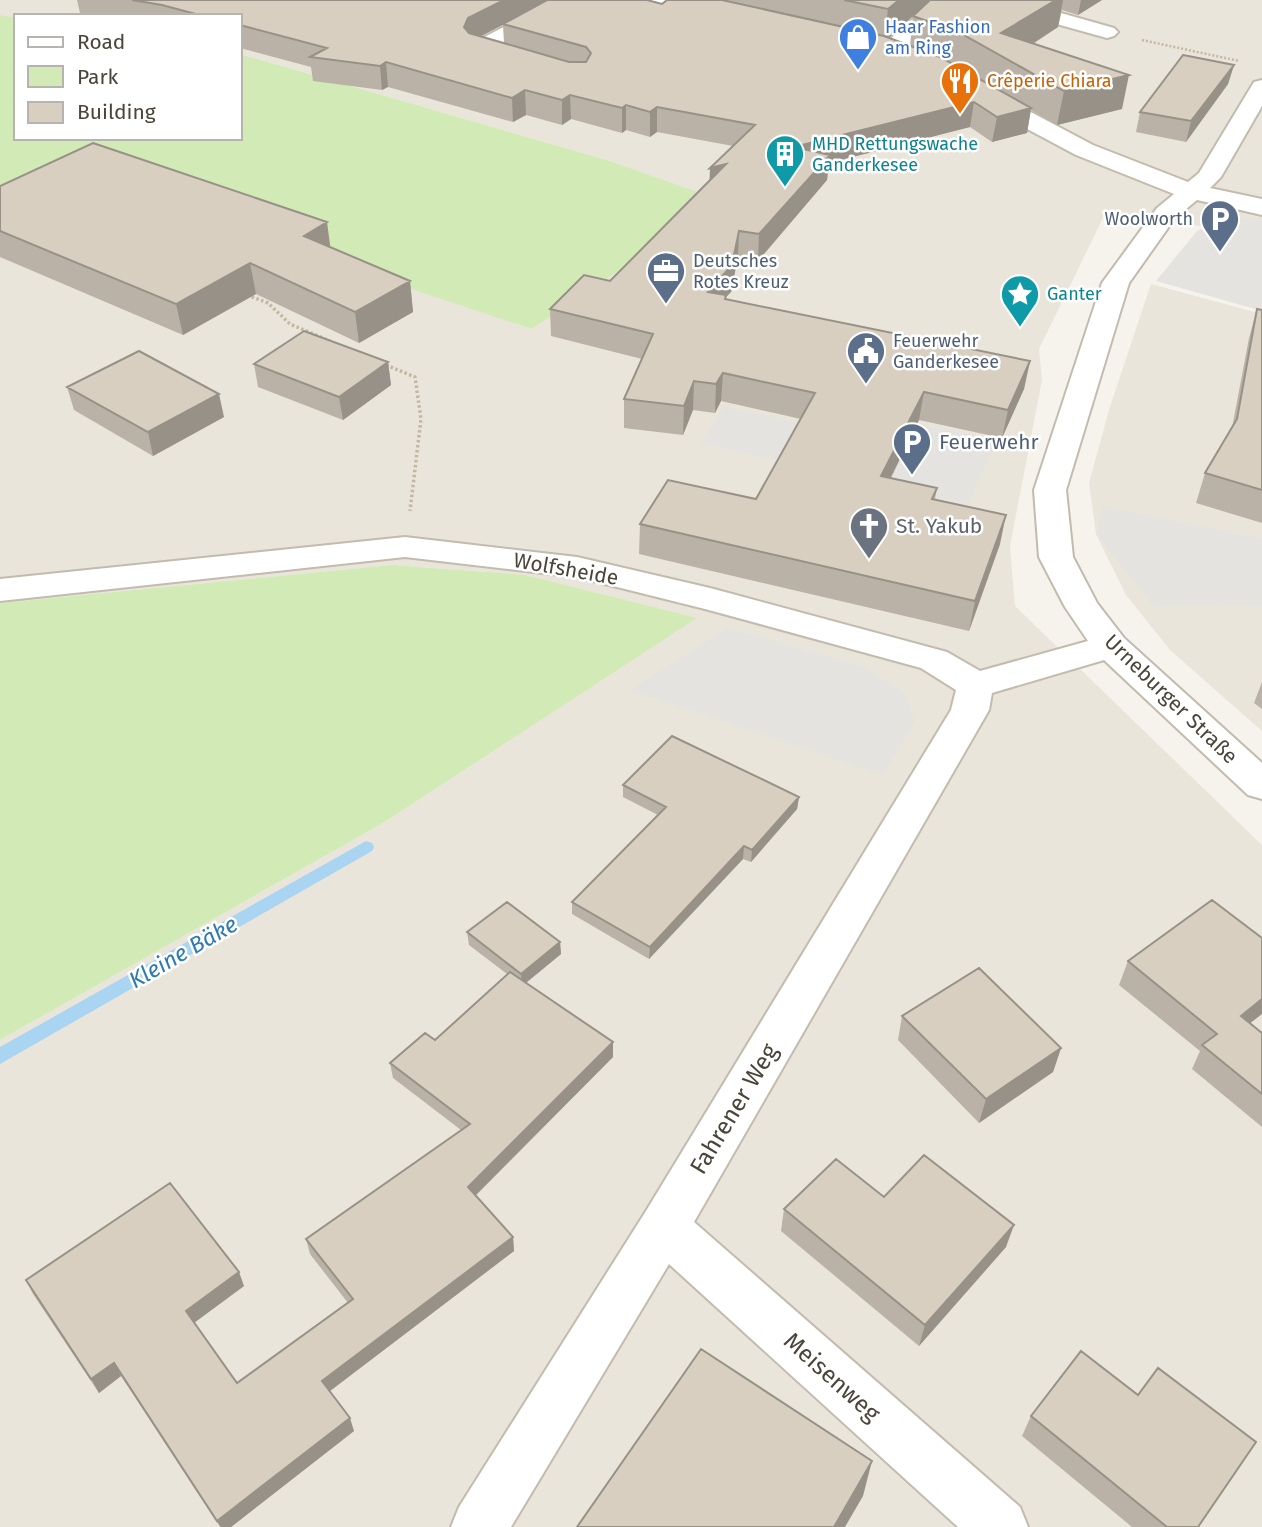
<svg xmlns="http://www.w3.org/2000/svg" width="1262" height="1527" font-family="'Fira Sans',sans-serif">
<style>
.residential{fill:#eae5da}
.green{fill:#d2eab5}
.parking{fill:#e5e3e0}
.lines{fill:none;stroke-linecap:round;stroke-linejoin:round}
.stream{fill:#a9d4f2;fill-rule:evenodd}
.minor-casing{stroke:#c2bbae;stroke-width:4}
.path-far1{stroke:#c4b79f;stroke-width:2.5;stroke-dasharray:2 2;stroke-linecap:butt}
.path{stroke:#c4b79f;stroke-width:3.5;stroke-dasharray:2.5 2.5;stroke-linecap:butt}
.minor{fill:#fff;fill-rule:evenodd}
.wall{fill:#bab2a6;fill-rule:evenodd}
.shaded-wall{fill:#979187}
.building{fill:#d8cfc1;stroke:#979187;stroke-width:2}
.labels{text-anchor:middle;stroke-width:5;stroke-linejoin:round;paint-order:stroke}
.far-shop-label{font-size:18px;fill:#366cbe;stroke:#fff;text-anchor:start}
.far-food-label{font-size:18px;fill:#c56008;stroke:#fff;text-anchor:start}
.far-culture-label{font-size:18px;fill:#0d838f;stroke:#fff;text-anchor:start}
.far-service-label{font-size:18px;fill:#4e5e75;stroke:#fff;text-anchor:start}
.service-label{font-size:21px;fill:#4e5e75;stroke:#fff;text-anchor:start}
.worship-label{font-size:21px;fill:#5b616d;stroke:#fff;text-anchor:start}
.street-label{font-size:21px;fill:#4b4439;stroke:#fff}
.water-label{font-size:23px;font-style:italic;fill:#2e7ab2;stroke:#fff}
.near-street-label{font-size:24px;fill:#4b4439;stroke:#fff}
</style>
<rect width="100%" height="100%" fill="#f6f3ec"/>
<path class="residential" d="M0 0H1262V220L1222 219 1200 226 1105 214 1039 349 1042 380 1010 546 1015 606 1262 845V1527H0V1040L383 823 696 618 526 575 392 565 0 603V217L96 170 532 329 722 201 610 161 240 54V16H16V76L0 73Z
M1151 284 1262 314V731L1170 650 1126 595 1096 534 1089 483 1109 410Z"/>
<path class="green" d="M0 15 16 18V138H240V54L610 161 723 201 532 329 327 261 0 217Z
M392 565 526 575 697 618 383 823 0 1040V603Z"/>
<path class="parking" d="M1245 218 1262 220V311L1156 281 1197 231 1220 221Z
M724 406 907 447 919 424 997 440 968 504 701 443Z
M1103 506 1262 539V607L1223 605 1154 607 1096 534Z
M728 628 864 667 905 693 915 721 883 775 630 690Z"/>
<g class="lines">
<path class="stream" d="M366 841 372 843 374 847 372 851 0 1064V1047Z"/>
<g class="minor-casing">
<path id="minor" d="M556 0H581L578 4 497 48 522 55 525 60 522 65 514 67 471 54 468 49 471 44Z
M647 0H685L723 9 726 13 723 17 716 19 650 4Z
M935 0H956C944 17 903 62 881 57L878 52 881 47Z
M982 0H1015L1114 28 1118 32 1114 36 1107 38 985 4Z
M1262 80V106L1221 177 1210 188 1262 199V215L1197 200 1175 218 1129 283 1066 490 1073 557 1097 603 1124 638 1262 763V799L1248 795 1104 660 992 693 989 710 694 1222 1020 1507 1028 1527H958L669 1264 511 1527H451L459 1507 646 1211 951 710 956 690 921 668 705 609 577 577 405 557 0 601V579L405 537 577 557 710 588 947 652 980 671 1088 641 1065 607 1039 557 1034 490 1102 283 1157 208 1174 194 1076 155 975 101 972 96 975 91H991L1093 145 1188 182 1199 173 1254 82Z"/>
</g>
<path class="path-far1" d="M1142 40 1239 61"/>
<path class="path" d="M247 295 268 303 290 324 330 341
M386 365 415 377 421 419 410 511"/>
<use href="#minor" class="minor"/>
</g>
<path class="wall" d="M77 0H647L662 4 667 0H1102L1078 15 1062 10 1058 27 1033 44 1122 109 1057 125 1031 110 1027 133 992 142 970 127 829 163 827 180 758 261 738 257 731 292 726 297V300L1030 361 1024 389 1002 438 919 420 891 478 937 488 935 499 1000 544 969 631 639 554 640 524 756 499 801 419 721 401 715 413 693 410 683 435 624 428V399L642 359 551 336 550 309 610 281 710 180V168L733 146 657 132 650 137 626 130 622 133 571 119 562 125 526 115 513 122 388 87 382 90 313 81 311 67 240 48V16H95L80 13ZM913 16 910 46 889 38ZM503 25 504 43 480 36Z
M1234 65 1228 84 1186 142 1136 132 1140 112Z
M0 186 331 247 410 281 413 312 359 343 256 294 183 335 0 257Z
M1257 309 1262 310V523L1196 503 1205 473 1232 428 1249 338Z
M388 362 391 385 343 420 258 387 254 364Z
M67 387 224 417 153 456 74 410Z
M1262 682V709L1254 703Z
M623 785 799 797 797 809 751 862 743 859 649 959 572 914V902L658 815 623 797Z
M467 932 560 942 561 954 526 983 613 1057 476 1195 513 1237 514 1251 330 1391 354 1431 231 1527H220L121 1376 99 1393 33 1294 26 1280 244 1286 194 1323 237 1383 348 1303 310 1254 306 1239 461 1130 393 1078 390 1063 435 1040 507 974 469 945Z
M1128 961 1250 1023 1262 1033V1127L1192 1069 1200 1051 1119 985Z
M902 1016 1061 1048 1053 1072 979 1123 898 1040Z
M884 1197 1006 1247 919 1346 781 1231 784 1209Z
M1138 1395 1198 1527H1132L1022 1436 1031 1416Z"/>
<path class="shaded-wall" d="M504 0H550L470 42 464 27 468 18Z
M899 0H931L884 42 888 9Z
M1056 0H1063L1058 27 1007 60 1001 33Z
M1081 0H1102L1078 15Z
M386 62 388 87 382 90 380 66Z
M1234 65 1228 84 1186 142 1191 121Z
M1129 75 1122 109 1057 125 1064 91Z
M525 90 526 115 513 122 512 98Z
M570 95 571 119 562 125V100Z
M974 102 970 127 829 163 827 180 758 261 759 234 794 147Z
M626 105V130L622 133V108Z
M657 107V132L650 137V112Z
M1031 108 1027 133 992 142 997 117Z
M726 164 709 194 710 168Z
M327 222 331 252 304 236Z
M739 231 738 257 731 292 726 297 725 323 708 292Z
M250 263 256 294 183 335 176 304Z
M410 281 413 312 359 343 355 312Z
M1030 361 1024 389 1002 438 1008 410Z
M388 362 391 385 343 420 339 397Z
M723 373 721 401 715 413 716 384Z
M694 381 693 410 683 435 684 406Z
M924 392 919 420 877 505 881 476Z
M219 394 224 417 153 456 148 432Z
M1006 515 1000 544 969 631 975 601Z
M799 797 797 809 751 862 752 850Z
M744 846 743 859 649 959 650 947Z
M560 942 561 954 522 986 521 974Z
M1262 999V1014L1230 1039 1241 1016Z
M613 1042V1057L470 1201 468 1187Z
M1061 1048 1053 1072 979 1123 986 1099Z
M1014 1225 1006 1247 919 1346 925 1325Z
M513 1237 514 1251 326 1394 322 1381Z
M239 1272 244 1286 191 1325 186 1311Z
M114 1363 121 1376 99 1393 91 1379Z
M350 1418 354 1431 231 1527H221L217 1521Z
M872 1461 863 1496 845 1527H834Z"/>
<path class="building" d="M132 0H504L468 18 464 27 469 33 569 62H586L591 53 586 47 503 24 547 0H647L662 4 667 0H722L884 36 940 57 1031 108 997 117 974 102 794 147 830 155 759 234 739 231 732 265 708 292 726 295 725 299 1030 361 1008 410 924 392 881 476 937 488 932 499 1006 515 975 601 640 524 668 480 756 499 815 393 723 373 716 384 694 381 684 406 624 399 653 334 550 309 584 275 610 281 726 164 710 168 755 125 657 107 650 112 626 105 622 108 570 95 562 100 525 90 512 98 386 62 380 66 310 57 327 48 240 25V16H203L162 5Z
M844 0H899L888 9Z
M930 0H1056L1001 33 1129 75 1064 91 960 33 913 16Z
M1183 55 1234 65 1191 121 1140 112Z
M93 143 327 222 304 236 410 281 355 312 250 263 176 304 0 231V186Z
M1257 309 1262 310V490L1205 473 1237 419Z
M304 331 388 362 339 397 254 364Z
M139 351 219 394 148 432 67 387Z
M672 736 799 797 752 850 744 846 650 947 572 902 666 807 623 785Z
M1212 900 1262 938V999L1241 1016 1262 1033V1094L1202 1045 1217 1034 1128 961Z
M507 902 560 942 521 974 467 932Z
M979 968 1061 1048 986 1099 902 1016Z
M510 972 613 1042 468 1187 513 1237 322 1381 350 1418 217 1521 114 1363 91 1379 26 1280 170 1183 239 1272 186 1311 237 1383 353 1299 306 1239 470 1124 390 1063 425 1033 435 1040Z
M924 1155 1014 1225 925 1325 784 1209 836 1159 884 1197Z
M701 1349 872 1461 834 1527H577Z
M1081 1351 1138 1395 1158 1368 1256 1442 1198 1527H1167L1031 1416Z"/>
<defs>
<g id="shop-pin" transform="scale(2.0125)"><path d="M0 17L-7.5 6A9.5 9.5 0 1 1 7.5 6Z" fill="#3f7fe0" stroke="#fff"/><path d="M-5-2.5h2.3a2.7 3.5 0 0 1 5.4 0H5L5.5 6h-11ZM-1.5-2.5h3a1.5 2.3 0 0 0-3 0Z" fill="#fff"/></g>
<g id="restaurant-pin" transform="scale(2.0125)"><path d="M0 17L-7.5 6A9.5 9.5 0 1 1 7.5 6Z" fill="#e8710a" stroke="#fff"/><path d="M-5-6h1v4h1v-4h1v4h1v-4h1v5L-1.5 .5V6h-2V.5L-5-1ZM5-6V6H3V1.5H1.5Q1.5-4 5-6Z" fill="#fff"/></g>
<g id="building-pin" transform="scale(2.0125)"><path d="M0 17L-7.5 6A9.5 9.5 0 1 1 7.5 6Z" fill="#0f9aa8" stroke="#fff"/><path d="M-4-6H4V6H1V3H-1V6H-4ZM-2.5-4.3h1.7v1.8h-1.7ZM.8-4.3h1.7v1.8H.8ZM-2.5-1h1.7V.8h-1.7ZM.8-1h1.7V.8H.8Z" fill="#fff"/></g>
<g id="parking-pin" transform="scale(2.0125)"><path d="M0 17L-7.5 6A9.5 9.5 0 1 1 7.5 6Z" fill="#5c6f8a" stroke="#fff"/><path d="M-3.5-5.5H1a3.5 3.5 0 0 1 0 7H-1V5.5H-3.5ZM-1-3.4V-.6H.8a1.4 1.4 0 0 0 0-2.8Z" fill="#fff"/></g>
<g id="office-pin" transform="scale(2.0125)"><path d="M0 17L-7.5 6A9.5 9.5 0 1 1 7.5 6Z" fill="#5c6f8a" stroke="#fff"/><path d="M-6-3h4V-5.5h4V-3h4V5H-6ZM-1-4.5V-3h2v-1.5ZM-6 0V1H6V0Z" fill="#fff"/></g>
<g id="sight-pin" transform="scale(2.0125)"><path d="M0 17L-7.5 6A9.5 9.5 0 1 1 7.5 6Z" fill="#0f9aa8" stroke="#fff"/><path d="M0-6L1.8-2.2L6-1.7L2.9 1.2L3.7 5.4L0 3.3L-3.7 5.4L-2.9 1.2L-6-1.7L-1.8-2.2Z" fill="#fff"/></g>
<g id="civic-pin" transform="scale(2.0125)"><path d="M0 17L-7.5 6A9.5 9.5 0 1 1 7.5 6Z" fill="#5c6f8a" stroke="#fff"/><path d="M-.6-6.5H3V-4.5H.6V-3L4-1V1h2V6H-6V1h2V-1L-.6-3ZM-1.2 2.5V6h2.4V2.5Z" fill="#fff"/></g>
<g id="church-pin" transform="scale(2.0125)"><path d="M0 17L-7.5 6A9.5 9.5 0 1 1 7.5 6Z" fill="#6b7280" stroke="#fff"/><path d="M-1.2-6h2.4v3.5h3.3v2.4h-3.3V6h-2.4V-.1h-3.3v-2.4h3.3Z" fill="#fff"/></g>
</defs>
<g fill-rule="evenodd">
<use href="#shop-pin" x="858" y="37"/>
<use href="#restaurant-pin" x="960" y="81"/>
<use href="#building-pin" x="785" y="154"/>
<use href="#parking-pin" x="1220" y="219"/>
<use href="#office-pin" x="666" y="271"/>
<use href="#sight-pin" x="1020" y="294"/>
<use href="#civic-pin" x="866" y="351"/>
<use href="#parking-pin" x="912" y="442"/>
<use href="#church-pin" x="869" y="526"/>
</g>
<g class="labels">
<g class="far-shop-label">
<text x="885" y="33">Haar Fashion<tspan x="885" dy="21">am Ring</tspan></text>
</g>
<g class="far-food-label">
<text x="987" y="87">Crêperie Chiara</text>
</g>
<g class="far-culture-label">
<text x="812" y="150">MHD Rettungswache<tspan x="812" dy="21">Ganderkesee</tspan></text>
<text x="1047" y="300">Ganter</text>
</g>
<g class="far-service-label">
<text x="1193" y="225" text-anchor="end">Woolworth</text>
<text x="693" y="267">Deutsches<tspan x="693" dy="21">Rotes Kreuz</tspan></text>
<text x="893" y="347">Feuerwehr<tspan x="893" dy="21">Ganderkesee</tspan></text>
</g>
<g class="service-label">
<text x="939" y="449">Feuerwehr</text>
</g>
<g class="worship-label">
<text x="896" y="533">St. Yakub</text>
</g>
<g class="street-label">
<text transform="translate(566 569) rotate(10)" y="7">Wolfsheide</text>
<text transform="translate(1171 699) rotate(44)" y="7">Urneburger Straße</text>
</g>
<g class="water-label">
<text transform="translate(183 952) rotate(-30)" y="8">Kleine Bäke</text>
</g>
<g class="near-street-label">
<text transform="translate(734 1109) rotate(-59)" y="8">Fahrener Weg</text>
<text transform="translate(832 1377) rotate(42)" y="8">Meisenweg</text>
</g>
</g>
<rect x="14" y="14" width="228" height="126" fill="#ffffff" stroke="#b7b4b0" stroke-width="2"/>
<rect x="28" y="37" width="35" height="10" fill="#ffffff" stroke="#b7b4b0" stroke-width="2"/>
<text x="77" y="49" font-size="21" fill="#4b4439">Road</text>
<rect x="28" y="66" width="35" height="21" fill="#d2eab5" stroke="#b7b4b0" stroke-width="2"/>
<text x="77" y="84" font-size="21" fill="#4b4439">Park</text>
<rect x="28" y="102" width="35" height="21" fill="#d8cfc1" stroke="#b7b4b0" stroke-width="2"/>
<text x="77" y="119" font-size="21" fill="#4b4439">Building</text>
</svg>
